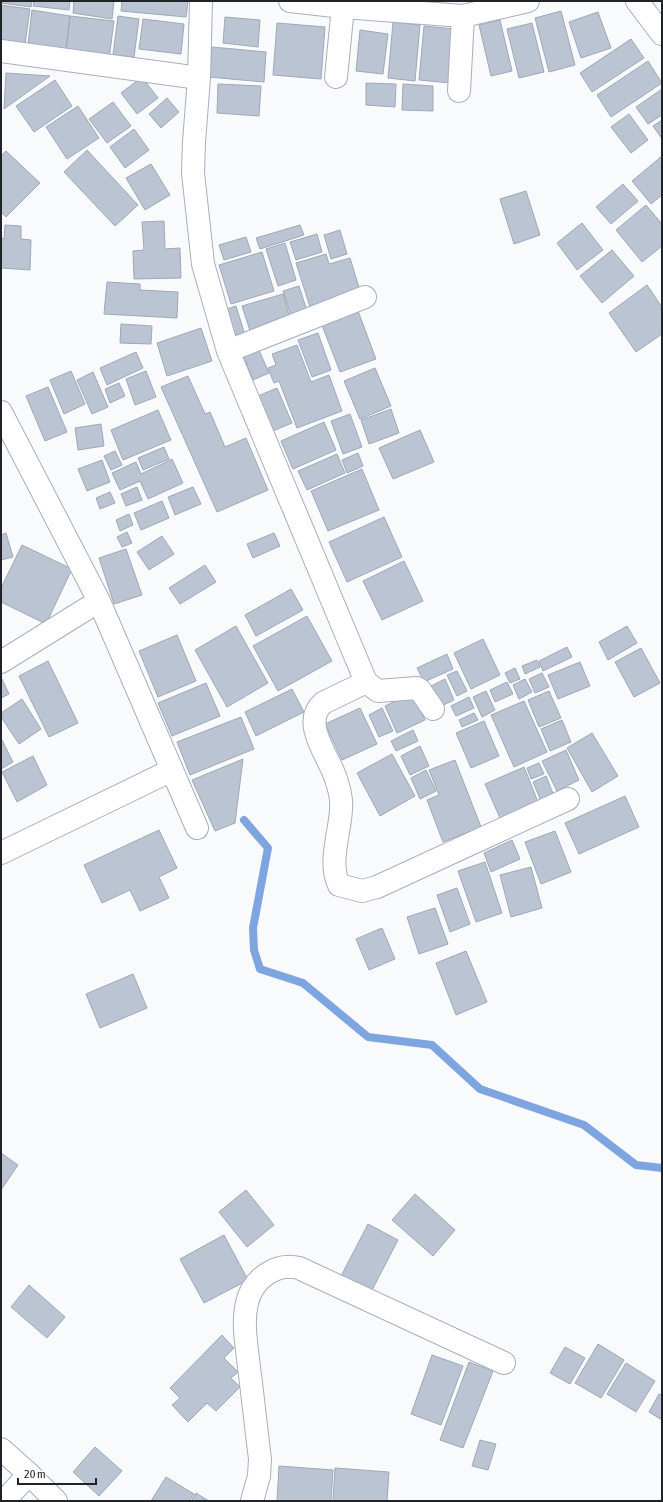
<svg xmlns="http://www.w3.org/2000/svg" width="663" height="1502" font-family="'Asap Condensed',sans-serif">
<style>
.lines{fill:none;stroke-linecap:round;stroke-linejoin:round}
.stream{stroke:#7fa5e0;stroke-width:8}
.building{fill:#bbc4d2;stroke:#9fa8b5}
.minor-casing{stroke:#a7afbd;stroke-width:24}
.minor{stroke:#fff;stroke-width:22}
</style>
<rect width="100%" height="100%" fill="#f8fafc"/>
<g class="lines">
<path class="stream" d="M244 820 268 848 253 928 254 950 260 969 303 983 368 1037 432 1045 480 1089 584 1125 636 1165 662 1168"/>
</g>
<path class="building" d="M1 1H32L31 7 1 3Z
M34 1H70L69 10 33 6Z
M74 1H114L112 19 73 13Z
M122 1H188L186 17 121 11Z
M1 5 30 9 25 44 1 41Z
M32 10 70 16 66 50 28 44Z
M561 11 575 65 549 72 535 18Z
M598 12 611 48 581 58 569 22Z
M70 16 114 21 109 59 66 50Z
M118 16 139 19 134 57 113 55Z
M225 17 260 20 258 47 223 43Z
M143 19 184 24 181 54 139 49Z
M500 20 512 71 491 76 479 25Z
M393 22 420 25 415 81 388 78Z
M277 23 325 27 321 79 273 75Z
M532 23 544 72 519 78 507 29Z
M424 26 454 29 450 83 419 80Z
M360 30 388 34 383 74 356 71Z
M631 39 644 58 592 92 580 73Z
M212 47 266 52 264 82 209 77Z
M648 61 662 83 611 117 597 95Z
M6 73 50 76 4 109Z
M142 77 158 98 137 114 121 93Z
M55 80 72 106 34 132 16 106Z
M366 83 396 84 395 107 366 105Z
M218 84 261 86 259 116 217 113Z
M403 84 433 86V111L402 110Z
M662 89V115L648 124 636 107Z
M167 98 179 112 161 128 149 114Z
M113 102 131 126 107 143 89 119Z
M78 106 99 138 67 159 46 127Z
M629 114 648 140 631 153 611 127Z
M662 120V139L653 126Z
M134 129 149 150 125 168 110 147Z
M87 150 138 205 115 226 64 172Z
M6 151 40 183 6 217 1 212V156Z
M662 156V195L651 204 632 181Z
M151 164 170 195 145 210 126 178Z
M623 184 638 201 611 224 596 207Z
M526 191 540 235 514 244 500 199Z
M646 205 662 224V246L642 262 616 230Z
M164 221 165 249 180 248 181 278 134 279 133 251 144 250 142 222Z
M582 223 603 250 577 270 557 243Z
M5 225 21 226V239L31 240 30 270 1 268V238L4 239Z
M300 225 304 235 260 249 256 238Z
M340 230 347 254 331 259 324 235Z
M317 234 322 252 296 260 290 242Z
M246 237 251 252 224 260 219 245Z
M285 243 296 280 278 286 266 249Z
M612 250 634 276 602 303 580 276Z
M262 252 274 291 231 304 219 265Z
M326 254 329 264 350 258 361 294 311 310 296 263Z
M107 282 140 284V290L178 292 177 318 104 314Z
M647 285 662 307V334L636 352 609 313Z
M299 286 308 314 292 319 283 291Z
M283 294 291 322 251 334 242 306Z
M236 306 245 335 230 340 221 311Z
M358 311 376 359 340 372 322 325Z
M121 324 152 326 151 344 120 343Z
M201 328 212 361 167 376 157 343Z
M318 333 331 370 312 377 298 340Z
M297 345 311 382 329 375 342 411 297 428 279 381 274 383 268 368 276 365 272 354Z
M258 348 269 373 253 380 243 354Z
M136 352 143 368 107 385 100 368Z
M375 368 391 406 360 419 344 381Z
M71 371 85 404 64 414 50 380Z
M146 371 156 397 135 405 126 379Z
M93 372 108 407 92 414 77 380Z
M188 376 205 414 210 412 225 447 246 438 268 490 217 512 161 387Z
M119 383 125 396 110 403 105 389Z
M48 387 67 432 45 441 26 396Z
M277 388 292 423 273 431 258 396Z
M391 409 399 433 369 444 361 420Z
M158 410 171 440 123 460 111 430Z
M350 414 362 447 343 454 331 421Z
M324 422 336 450 293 469 281 441Z
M101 424 104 446 78 450 75 428Z
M420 430 434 462 393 479 379 448Z
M164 447 169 459 143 470 138 458Z
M115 451 122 465 111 470 104 456Z
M358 453 363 466 347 473 342 460Z
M337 454 345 473 307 490 298 471Z
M172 459 183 483 148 499 140 481 120 490 112 473 136 462 141 474Z
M102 460 110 482 87 491 78 469Z
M362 469 379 510 328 531 311 491Z
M137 487 142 500 126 506 121 494Z
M193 487 201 504 175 515 168 497Z
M110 492 115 503 100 509 96 498Z
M162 501 169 518 141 530 134 513Z
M129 514 133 525 120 531 116 520Z
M384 517 402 557 347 582 329 542Z
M127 532 132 543 122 547 117 537Z
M6 533 13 557 1 560V535Z
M274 533 280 546 253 558 247 544Z
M162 536 174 554 149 570 137 552Z
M22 545 72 569 46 624 1 602V588Z
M126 549 142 595 114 604 99 558Z
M404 561 423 601 382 620 363 581Z
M205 565 216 582 180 604 169 588Z
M291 589 303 610 256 636 245 615Z
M307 616 332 661 278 691 253 646Z
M236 626 268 683 227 707 195 650Z
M627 626 637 643 608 660 599 642Z
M177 635 196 681 158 697 139 651Z
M483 639 500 675 471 689 454 653Z
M567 647 572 657 543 671 539 661Z
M641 648 660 683 634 697 615 662Z
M447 654 453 669 424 682 417 668Z
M537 660 540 667 525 674 522 666Z
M48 661 78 723 49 737 19 676Z
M580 662 590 686 558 699 548 675Z
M515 668 520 679 510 683 505 673Z
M457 671 467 691 457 696 447 675Z
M542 673 549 687 535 693 529 679Z
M1 677 9 694 1 698Z
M445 679 454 700 437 708 427 688Z
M525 679 532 692 519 699 513 685Z
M507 682 513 694 495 702 490 690Z
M206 683 220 716 172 736 158 703Z
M292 689 304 712 256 736 245 712Z
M486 691 495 710 482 717 473 697Z
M549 691 561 718 539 727 528 700Z
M412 693 425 720 397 733 385 706Z
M469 697 474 708 456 716 451 706Z
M22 699 41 729 19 744 1 717V713Z
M524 701 547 752 514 767 491 715Z
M360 708 377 744 342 760 325 724Z
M382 708 393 731 379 737 369 715Z
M474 713 478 720 462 727 459 720Z
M241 717 254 749 190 775 177 742Z
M562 720 571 742 550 751 541 729Z
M484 721 499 756 471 768 456 733Z
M413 730 418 741 396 751 391 741Z
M592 733 618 776 592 792 567 748Z
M2 740 13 762 1 769V741Z
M420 746 429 766 410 775 401 756Z
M566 750 579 780 557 791 542 761Z
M392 754 415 796 380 816 357 773Z
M33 756 47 785 17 802 2 772Z
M243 759 235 823 215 831 192 780Z
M455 760 481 827 443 842 427 800 439 795 429 770Z
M539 763 544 774 531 779 527 768Z
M524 767 538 802 500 818 485 784Z
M426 770 436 791 420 799 411 778Z
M546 776 554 796 541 801 533 782Z
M625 796 639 827 579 854 565 823Z
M159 830 177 868 159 877 169 898 140 911 130 890 102 903 84 865Z
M555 831 571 872 541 884 525 842Z
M512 840 520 859 491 872 484 853Z
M485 862 502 913 476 922 458 871Z
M531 867 542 908 511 917 500 875Z
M457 888 470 924 450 932 437 895Z
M435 908 448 944 419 954 407 917Z
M382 928 395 959 369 970 356 939Z
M466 951 487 1002 456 1015 436 963Z
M133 974 147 1008 100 1028 86 994Z
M1 1153 18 1165 1 1190Z
M246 1190 274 1225 247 1247 219 1212Z
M415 1194 455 1230 433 1256 392 1220Z
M368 1224 398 1240 370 1294 340 1278Z
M224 1235 248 1280 204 1303 180 1259Z
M29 1285 65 1317 47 1338 11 1307Z
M222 1335 234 1348 224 1358 238 1372 231 1378 240 1387 216 1411 207 1403 188 1422 172 1405 180 1398 170 1388Z
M598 1344 624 1360 601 1398 575 1383Z
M565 1347 585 1358 570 1384 550 1373Z
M432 1355 463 1366 441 1425 411 1414Z
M469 1362 493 1371 463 1448 440 1440Z
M626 1363 655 1381 636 1412 607 1394Z
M659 1394 662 1395V1420L649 1412Z
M480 1440 496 1444 488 1470 472 1466Z
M95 1447 122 1471 99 1496 73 1472Z
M279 1466 333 1470 331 1501H277Z
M335 1468 389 1472 387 1501H333Z
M166 1477 194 1494 189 1501H151Z
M196 1493 209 1501H191Z"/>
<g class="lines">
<g class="minor-casing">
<path id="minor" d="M290 1 343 7 463 16 528 1
M637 1 662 34
M1 51 199 78 194 142 193 173 203 264 228 351 366 682 323 703C300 723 330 758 336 779 339 788 342 801 341 809 340 834 328 862 339 885L362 891 377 887 568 799
M336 77 343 7
M199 78 201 1
M459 91 463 16
M228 351 365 297
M1 412 99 601 197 828
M1 662 99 601
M366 682 378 691 417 688 420 690 433 709
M1 853 172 770
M1 1449 29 1474 56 1501
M4 1501 29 1474
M252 1501 259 1476 260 1459C256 1428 253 1398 249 1367 247 1347 242 1323 247 1303 252 1280 275 1262 299 1268L504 1363"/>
</g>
<use href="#minor" class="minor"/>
</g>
<rect width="663" height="1502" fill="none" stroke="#202429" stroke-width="4"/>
<path d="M18 1478v6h78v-6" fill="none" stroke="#202429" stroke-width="2"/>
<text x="24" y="1478" font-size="12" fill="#202429" stroke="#f8fafc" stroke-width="3" paint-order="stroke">20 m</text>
</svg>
